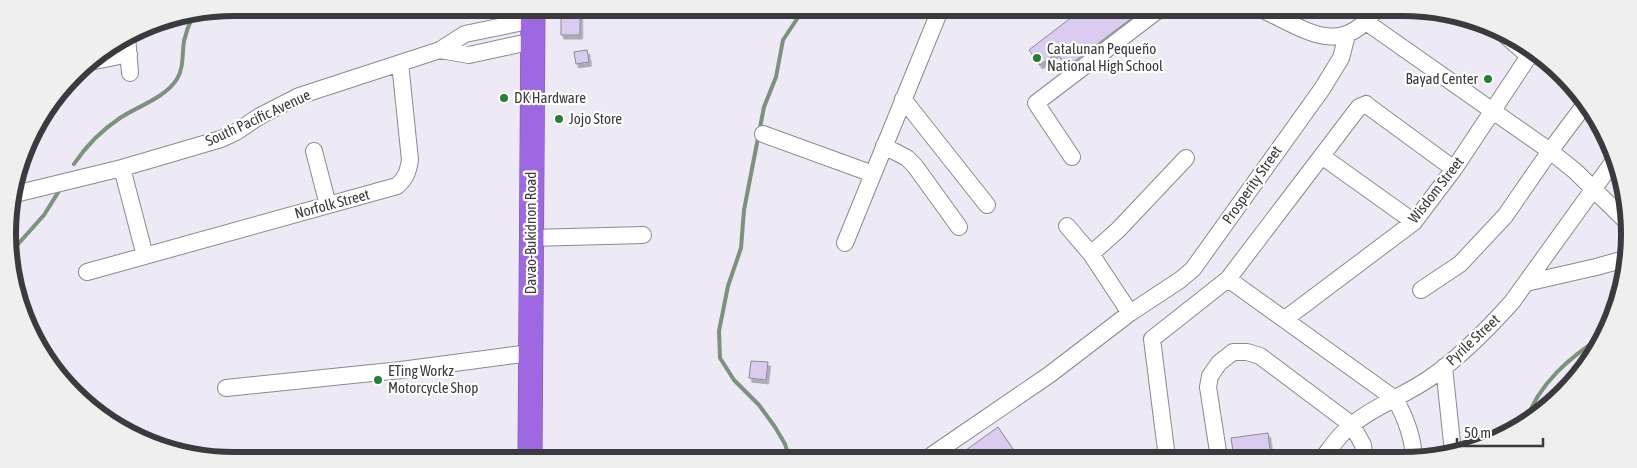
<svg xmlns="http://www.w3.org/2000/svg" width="1637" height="468" font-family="'Asap Condensed',sans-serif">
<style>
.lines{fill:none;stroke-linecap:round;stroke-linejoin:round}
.stream{stroke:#7d927e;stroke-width:4}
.building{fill:#d9ccf0;stroke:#8c8993;filter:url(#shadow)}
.minor-casing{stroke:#8d8994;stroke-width:18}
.highway-casing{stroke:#7b58a8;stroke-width:25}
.minor{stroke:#fff;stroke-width:16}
.highway{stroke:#9d68e1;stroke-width:24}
.poi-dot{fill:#248132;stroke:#fff;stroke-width:2}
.labels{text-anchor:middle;stroke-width:4.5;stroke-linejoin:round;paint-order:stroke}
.poi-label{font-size:15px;fill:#3b3a3e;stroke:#fff;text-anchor:start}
.street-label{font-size:15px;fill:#3b3a3e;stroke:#fff}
.rim{fill:none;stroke:#3b3a3e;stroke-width:6}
</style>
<defs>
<filter id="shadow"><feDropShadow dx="2.5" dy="4" stdDeviation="0" flood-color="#0004"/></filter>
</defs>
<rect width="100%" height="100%" fill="#ede9f5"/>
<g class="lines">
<path class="stream" d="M74 164C86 146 102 130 120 118 138 106 165 98 177 79 184 68 182 53 184 41 186 32 189 24 193 16
M11 252 44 215 59 191
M1526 421C1539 383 1570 357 1603 336
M789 457 785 444 775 427 759 405 734 380 720 358 719 331 728 286 741 248 744 210 764 107 776 77 783 40 803 10"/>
</g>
<path class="building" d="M561 9H580V35H561Z
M1081 10 1141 11 1067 67 1057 53 1040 65 1029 50Z
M587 50 589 62 576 64 574 52Z
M751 361 768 362 766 380 749 378Z
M998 427 1019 458H955Z
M1268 433 1271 458H1234L1231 438Z"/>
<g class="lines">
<g class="minor-casing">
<path id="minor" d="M1265 11C1306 30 1340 57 1374 12
M1366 22 1550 151 1575 171 1625 220
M127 37 130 73
M1507 37 1530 57
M440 50 469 55 533 41
M85 63 129 54
M903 99 987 205
M763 134 873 174
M884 146 907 158 915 166 959 227
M314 151 328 205
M1072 157 1036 103 1157 11
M1323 157 1414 222
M122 168 145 256
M15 194 122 168 221 139 236 132 260 116 299 96 440 50 465 34 533 20
M1067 226 1091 254 1130 313
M531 238 643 235
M845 243 940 10
M1091 254 1118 230 1186 158
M87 272 397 186C406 178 408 172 410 160L400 63
M1228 279 1395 399C1406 418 1413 436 1414 459
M1526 283 1596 267 1625 259
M1421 290 1460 264 1505 216 1550 151 1586 103
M1285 319 1414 222 1454 169 1533 50
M1444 367 1453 452
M226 388 401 370 530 353
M932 455 1049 375 1130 313 1180 280 1193 269 1322 89 1341 58 1347 35
M1167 458 1152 339 1228 279 1359 107 1366 104 1368 106 1454 169
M1219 458 1208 387 1210 376 1219 363 1233 352H1247L1260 356 1352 425 1363 445 1365 458
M1323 458C1329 450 1335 441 1342 434 1366 409 1401 398 1430 378 1460 357 1487 330 1512 302L1613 162"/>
</g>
<g class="highway-casing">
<path id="highway" d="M530 457 533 9"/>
</g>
<use href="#minor" class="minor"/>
<use href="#highway" class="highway"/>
</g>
<g class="poi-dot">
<circle cx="1037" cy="58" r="5"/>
<circle cx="1488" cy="79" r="5"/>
<circle cx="504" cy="98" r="5"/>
<circle cx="559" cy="119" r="5"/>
<circle cx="378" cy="380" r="5"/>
</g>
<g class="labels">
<g class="poi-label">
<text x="1047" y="54">Catalunan Pequeño<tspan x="1047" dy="17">National High School</tspan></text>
<text x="1478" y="84" text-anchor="end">Bayad Center</text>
<text x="514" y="103">DK Hardware</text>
<text x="569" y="124">Jojo Store</text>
<text x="388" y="376">ETing Workz<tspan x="388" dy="17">Motorcycle Shop</tspan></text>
</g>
<g class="street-label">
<text transform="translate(258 118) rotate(-25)" y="5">South Pacific Avenue</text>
<text transform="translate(1252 185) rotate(-55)" y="5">Prosperity Street</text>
<text transform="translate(1436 190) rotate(-52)" y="5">Wisdom Street</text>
<text transform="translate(332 204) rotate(-15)" y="5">Norfolk Street</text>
<text transform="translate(531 233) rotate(-90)" y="5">Davao-Bukidnon Road</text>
<text transform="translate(1473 340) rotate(-43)" y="5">Pyrile Street</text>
</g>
</g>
<path d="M0 0H1637V468H0ZM234 16H1403A218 218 0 0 1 1621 234V234A218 218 0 0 1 1403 452H234A218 218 0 0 1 16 234V234A218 218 0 0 1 234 16Z" fill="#efeff0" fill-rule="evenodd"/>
<path class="rim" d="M234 16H1403A218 218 0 0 1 1621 234V234A218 218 0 0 1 1403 452H234A218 218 0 0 1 16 234V234A218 218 0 0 1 234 16Z"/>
<path d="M1457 438v8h86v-8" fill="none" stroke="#3b3a3e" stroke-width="2.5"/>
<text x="1464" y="438" font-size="15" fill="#3b3a3e" stroke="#ffffff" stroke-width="4" paint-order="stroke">50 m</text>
</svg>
